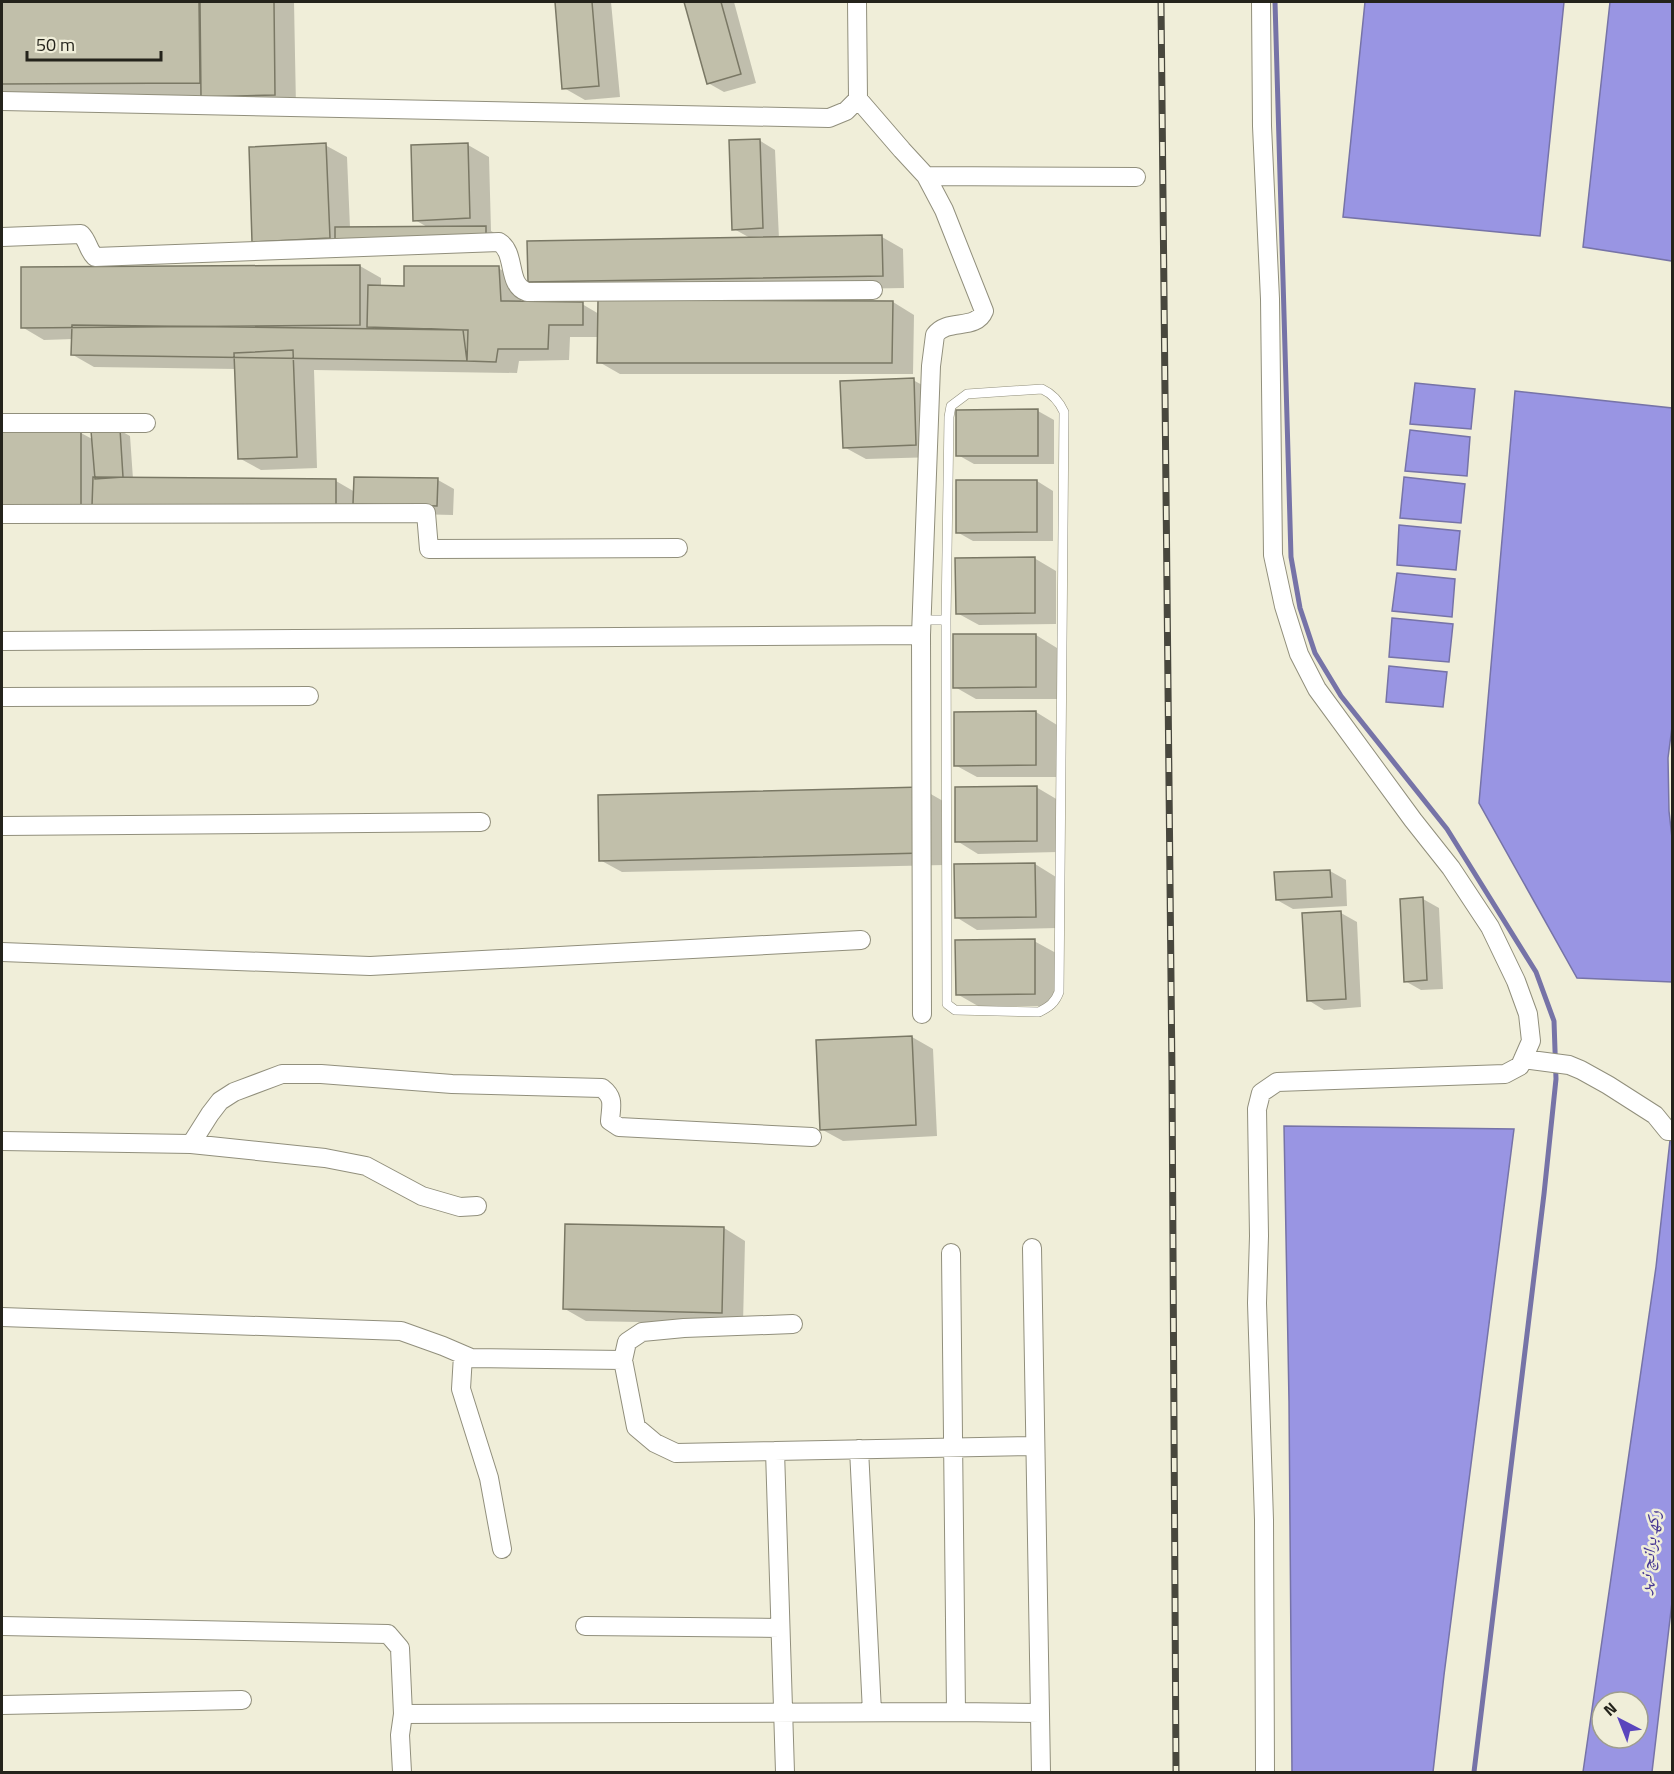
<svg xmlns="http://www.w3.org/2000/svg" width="1674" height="1774" font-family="'Titillium Web','Noto Naskh Arabic',sans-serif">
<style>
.water{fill:#9995e3;stroke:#7673a7;stroke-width:1.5;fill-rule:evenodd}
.shadow{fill:#0003}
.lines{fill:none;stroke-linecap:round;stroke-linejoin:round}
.stream{stroke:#7673a7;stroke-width:5}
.building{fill:#c1bfaa;stroke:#7a7865;stroke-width:1.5}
.lane-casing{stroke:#918f7c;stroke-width:10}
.street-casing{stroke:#918f7c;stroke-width:20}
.lane{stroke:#fff;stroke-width:9}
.street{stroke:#fff;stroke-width:18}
.rail-casing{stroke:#48473d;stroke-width:7}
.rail{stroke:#f0eed9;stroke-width:4.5;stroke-dasharray:14;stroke-linecap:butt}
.labels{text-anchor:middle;stroke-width:5;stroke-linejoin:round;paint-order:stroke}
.water-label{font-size:18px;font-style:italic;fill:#473894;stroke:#f0eed9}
</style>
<rect width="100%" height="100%" fill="#f0eed9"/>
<path class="water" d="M1365 2H1564L1540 236 1343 217Z
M1610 2H1672V261L1583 247Z
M1415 383 1475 389 1471 429 1410 424Z
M1515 391 1672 408V727L1668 758 1669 811 1672 838V982L1577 978 1479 803Z
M1410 430 1470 437 1467 476 1405 471Z
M1404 477 1465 484 1461 523 1400 518Z
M1399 525 1460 531 1456 570 1397 565Z
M1397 573 1455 579 1452 617 1392 611Z
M1392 618 1453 624 1449 662 1389 657Z
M1389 666 1447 672 1443 707 1386 702Z
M1672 1122V1602L1652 1772H1583L1656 1267ZM1602 1702H1638V1738H1602Z
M1284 1126 1514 1129 1444 1675 1433 1772H1292L1289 1401Z"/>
<path class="shadow" d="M2 2H294L296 107 203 95 2 96Z
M556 2H611L620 97 585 100 564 88Z
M685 2H734L756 83 724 92 708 83Z
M759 140 775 150 779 239 882 237 903 249 904 288 551 294 529 281 752 239 734 229Z
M325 145 347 157 350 228H429L415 220 468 145 489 157 491 231 501 237 275 253 254 241Z
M360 266 381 278V287L405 288 498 268 520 280 521 303 582 304 599 314 893 302 914 315 913 374H620L599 362V337H570L569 360 519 361 517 373 314 370 317 468 261 470 239 458 236 369 94 367 73 355V339L44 340 22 327Z
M913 380 935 392 937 457 866 459 844 447Z
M1038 411 1054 420V464H974L958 455Z
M119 430 130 436 133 479 336 481 355 492 438 480 454 489 453 515 371 513 25 521 81 433 94 440Z
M957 481H1037L1053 491V541H973L957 532Z
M1034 558 1056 571V624L979 625 957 613Z
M1036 635 1057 648V699H976L955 687Z
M1036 712 1057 725V777H977L955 765Z
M1036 787 1058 800V852L978 854 957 841Z
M922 789 943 801 944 865 622 872 600 860Z
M1035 864 1056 877 1057 928 977 930 956 917Z
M1330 871 1346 880 1347 906 1293 909 1277 900Z
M1423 899 1439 908 1443 989 1421 990 1405 981Z
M1341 913 1357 922 1361 1007 1324 1010 1308 1000Z
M1034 941 1056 953V1006H978L957 994Z
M912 1037 933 1049 937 1136 843 1141 821 1129Z
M724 1228 745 1241 743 1324 586 1321 565 1309Z"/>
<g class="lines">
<path class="stream" d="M1275 2 1291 557 1300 608 1315 653 1341 696 1447 829 1536 972 1554 1021 1556 1079 1544 1194 1474 1772"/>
</g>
<path class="building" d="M2 2H199L200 83 2 84Z
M200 2H274L275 95 201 97Z
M555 2H592L599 86 562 89Z
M684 2H721L741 74 707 84Z
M760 139 763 228 732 230 729 140Z
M326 143 330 238 252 242 249 147Z
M468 143 470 218 413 221 411 145Z
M486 226V240L335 241V227Z
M882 235 883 276 528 282 527 241Z
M360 265V325L21 328V267Z
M404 266H499L501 301 583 302V325H549L548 349H498L496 362 467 361 463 330 367 327 368 285 404 286Z
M598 300 893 301 892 363H597Z
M72 325 468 330 467 361 71 355Z
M293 350 297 457 238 459 234 353Z
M914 378 916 445 843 448 840 381Z
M1038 409V456H956V410Z
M120 429 123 477 95 479 91 431Z
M2 431H81V510L2 509Z
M93 477 336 479V507L92 506Z
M354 477 438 478 437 506 353 504Z
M956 480H1037V532L956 533Z
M1035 557V613L956 614 955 558Z
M953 634H1036V687L953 688Z
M1036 711V765L954 766V712Z
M1037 786V841L955 842V787Z
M922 787 923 853 599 861 598 795Z
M1035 863 1036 917 955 918 954 864Z
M1330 870 1332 897 1276 900 1274 872Z
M1423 897 1427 980 1404 982 1400 899Z
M1341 911 1346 999 1307 1001 1302 913Z
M1035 939V994L956 995 955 940Z
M912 1036 916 1125 820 1130 816 1040Z
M565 1224 724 1227 722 1313 563 1309Z"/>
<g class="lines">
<g class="lane-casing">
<path id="lane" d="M922 620H946L947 1004 955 1010 1039 1012C1049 1007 1055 1003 1059 992L1064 412C1059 401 1053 394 1042 389L967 394 951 406 949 417 946 620"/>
</g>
<g class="street-casing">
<path id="street" d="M857 2 858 99 902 150 926 176 944 210 984 311C976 331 947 318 935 335L931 366 921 635 922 1014
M1261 2 1262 126 1270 299 1273 555 1284 606 1299 654 1317 689 1413 820 1451 868 1490 927 1516 981 1528 1014 1531 1041 1520 1066 1505 1074 1277 1082 1261 1093 1257 1109 1259 1236 1257 1303 1264 1520 1265 1772
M2 101 829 118 846 111 858 99
M926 176 1136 177
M2 237 81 234C88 241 88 250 95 257L499 242C517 253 506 285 527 292L873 290
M2 423H146
M2 514 426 513 429 549 678 548
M2 641 921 635
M2 697 309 696
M2 826 481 822
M2 952 370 966 861 940
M1523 1059 1569 1065 1581 1070 1608 1085 1655 1115 1668 1131H1672
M2 1141 191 1144 210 1114 220 1101 234 1092 282 1074H321L452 1084 602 1088C615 1098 611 1106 610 1121L619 1127 812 1137
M191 1144 325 1158 366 1166 422 1196 460 1207 477 1206
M1032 1248 1041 1772
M2 1317 401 1331 443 1346 471 1358 623 1360 627 1342 642 1332 684 1328 793 1324
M463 1355 461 1389 489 1478 502 1549
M623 1360 636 1427 655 1443 676 1453 1035 1446
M859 1449 872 1712
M775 1451 785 1772
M2 1626 388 1634 400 1648 403 1714 400 1735 402 1772
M585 1626 780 1628
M2 1705 242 1700
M956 1712 1040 1713
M403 1714 956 1712 951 1253"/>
</g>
<use href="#lane" class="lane"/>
<use href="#street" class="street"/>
<g class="rail-casing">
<path id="rail" d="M1161 2 1172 1076 1176 1772"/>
</g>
<use href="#rail" class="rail"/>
</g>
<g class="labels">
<g class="water-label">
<text transform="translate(1649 1552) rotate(-83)" y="6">رکھ برانچ نہر</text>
</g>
</g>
<rect width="1674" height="1774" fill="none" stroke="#24231b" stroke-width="6"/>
<g transform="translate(1620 1720) rotate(318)"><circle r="28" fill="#f0eed9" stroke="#9e9d8d" stroke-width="1.5"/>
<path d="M0-4.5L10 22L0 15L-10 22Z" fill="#5a45bd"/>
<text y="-9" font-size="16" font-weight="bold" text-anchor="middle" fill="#24231b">N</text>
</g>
<path d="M27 51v9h134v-9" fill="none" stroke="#24231b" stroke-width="3"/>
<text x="36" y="51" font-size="18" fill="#24231b" stroke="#f0eed9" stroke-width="4.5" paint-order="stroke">50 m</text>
</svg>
